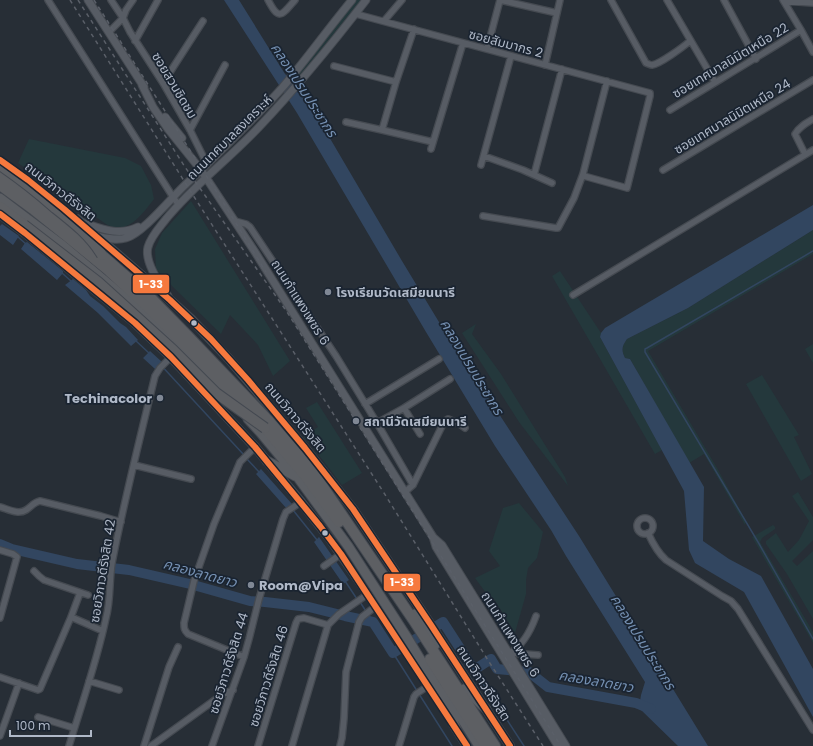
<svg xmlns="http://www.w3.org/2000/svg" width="813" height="746" font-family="Poppins,'Noto Sans Thai',sans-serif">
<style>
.green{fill:#24383c}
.water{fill:#324660}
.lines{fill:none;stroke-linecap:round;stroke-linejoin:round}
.stream{stroke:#324660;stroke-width:1.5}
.river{stroke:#324660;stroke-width:10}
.minor-casing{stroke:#454a51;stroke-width:8}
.tertiary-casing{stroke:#454a51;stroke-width:9}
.secondary-casing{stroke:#454a51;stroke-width:10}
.trunk-casing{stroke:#444951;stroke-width:11}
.motorway-casing{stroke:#444951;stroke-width:12}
.minor{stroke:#575c64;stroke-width:5.5}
.tertiary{stroke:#575c64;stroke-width:7}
.secondary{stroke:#5a6069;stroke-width:8}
.trunk{stroke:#5c5f64;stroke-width:9}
.motorway{stroke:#5d5f63;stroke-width:10}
.rail{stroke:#5a5f68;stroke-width:1.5;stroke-dasharray:4 4;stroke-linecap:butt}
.motorway-bridge-casing{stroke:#444951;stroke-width:12;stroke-linecap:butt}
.motorway-bridge{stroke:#5d5f63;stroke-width:10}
.bus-1-casing{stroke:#1a2431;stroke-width:9}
.bus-1{stroke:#f6793e;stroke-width:6}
.poi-dot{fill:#808895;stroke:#1a2431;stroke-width:1.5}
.bus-dot{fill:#b0b9c8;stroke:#1a2431;stroke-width:1.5}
.labels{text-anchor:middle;stroke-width:3.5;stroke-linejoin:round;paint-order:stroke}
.street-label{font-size:13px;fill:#b0b9c8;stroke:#1a2431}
.poi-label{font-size:13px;font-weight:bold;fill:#b0b9c8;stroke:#1a2431;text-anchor:start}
.water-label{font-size:14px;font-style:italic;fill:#7590b2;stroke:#1a2431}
.line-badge{stroke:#1a2431;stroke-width:1.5}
.badge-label{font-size:11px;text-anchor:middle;font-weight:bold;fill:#fff}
</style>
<rect width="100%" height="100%" fill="#272e36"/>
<path class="green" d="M356 0H361L297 79 295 77Z
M29 139 125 158 141 166 151 185 154 199C145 211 129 233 112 227 109 226 106 224 103 222L18 163Z
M191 201 290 361 273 376 258 345 230 315 221 334 173 287 156 269 155 249 162 233Z
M813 230V254L648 351 717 468 746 521 745 525 704 454 689 463 630 359 625 358C621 350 622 346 627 339L688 308Z
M560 271 601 333 600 337 662 450 655 454 552 276Z
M476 324 472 334 501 374 565 477 568 486 519 422 462 333Z
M813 344V363L805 349Z
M762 375 799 435 794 437 812 474 801 481 746 384Z
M317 402 362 473 342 485 311 445 303 437 318 427 306 408Z
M798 492 813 517V540L792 561 797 566 813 551V619L787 574 766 544V541L776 533 788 552 799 540 809 521 792 496Z
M519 503 543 532 537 558 528 568 526 580V594L515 633 494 599 486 593 475 578 500 566 489 551 503 508Z
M773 525 775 527V529L762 538 760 542 813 632V643L752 537Z"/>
<path class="water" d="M224 0H239L285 74 301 89 402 261 442 327 579 536 708 746H678L639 708 641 695 645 682 566 556 551 530 495 446 426 332 297 113Z
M813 205V230L688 308 627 339C622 346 621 350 625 358L630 359 704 487 703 541 729 559 761 576 813 669V717L744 592 695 563 689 550 684 491 600 337 601 333 605 328Z
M2 224 19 236 13 245 0 235V226Z
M27 242 63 271V273L57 280 21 249 25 243Z
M73 279 86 290 90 296 103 306 120 323 126 327 138 340 131 346 98 313 65 285Z
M150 351 162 362 155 369 143 358Z
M261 469 292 504 287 509 256 474Z
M319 537 349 580 343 584 314 542Z"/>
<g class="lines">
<path class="stream" d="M18 237 26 244
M813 251 647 348 645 349V352L758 542 813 639
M62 273 71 281
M135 340 150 354
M158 362 244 455
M246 458 260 473
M293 510 317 540
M345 581 357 599
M360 602 373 622
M393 653 452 746
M474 670 484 685 487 689 524 746"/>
<path class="river" d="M0 544 12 549 77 564 129 570 190 584 250 601 265 602 309 607 345 616 373 622 393 653 443 622 474 670 491 659 497 669 529 672 548 687 636 703 651 709"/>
<g class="minor-casing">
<path id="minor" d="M48 0 173 197 178 204
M111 0 123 18 130 32 163 83 190 130 207 164
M268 0C279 21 281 16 295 0
M500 0 557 13
M611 0 646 63C649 64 650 65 652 65 660 64 683 47 690 41
M667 0 715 82
M724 0 756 59
M783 0 801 30 813 52
M784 1 813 3
M356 14 650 93V96L627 188 584 176 583 174
M384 21 402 0
M109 32 123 18 126 10 133 0
M135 41 158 0
M487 49 500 0
M545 65 560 0
M334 66 396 82
M163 83 203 21
M670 110C714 83 758 57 801 30
M346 122 382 130 433 142
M190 130 225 65
M382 130 396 82 414 29
M431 149 463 43
M805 154 795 134C799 127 806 123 813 119
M484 156 523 170 552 183
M481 165 511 56
M663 170 813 80
M534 175 562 69
M483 216 556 228H558L574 198 583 174 607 81
M235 221 246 224 250 227 336 356 377 423
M573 295 813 150
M365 404 439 359
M404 408 450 379
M134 465 191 479
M413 485 377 423 404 408 420 434
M405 492 413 485 444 422 448 419 458 423 465 428
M0 507C8 509 18 515 26 510 31 507 34 502 40 501L101 516 121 522
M637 526a8 8 0 1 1 16 0a8 8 0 1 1-16 0Z
M648 533C653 544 658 553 666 560L722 596 731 601 738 609 813 730
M0 550 13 554 17 557 0 618
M324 566 341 554
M34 571 39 576 44 580 88 595
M71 617 80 593
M511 653 538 655
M509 654C522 646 531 630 536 616
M244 657 188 634C184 630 184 628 184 623L194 581 214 524 240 462 255 447
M0 677 38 690 40 689 71 617 103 631
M89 681 119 690
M38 717 74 728
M0 736 19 683
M69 746C82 703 97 661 106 618 111 600 109 581 112 563 124 501 140 438 155 376L160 368 171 357
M144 746 169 667 178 647
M151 746 223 694 233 690
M212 746 244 657 249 639 259 599 283 519 286 512 301 502
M258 746 296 623 298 619 304 618 328 625
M292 746 328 625 339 614 368 594
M340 746 342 738 344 718 346 672 359 622 362 617 376 606
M399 746 414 697 416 694 428 686"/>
</g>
<g class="tertiary-casing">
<path id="tertiary" d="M88 0 144 87
M142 85 153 107 168 129 201 170 255 252 433 537 442 545 566 746
M165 117 182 138
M81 222C100 228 118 237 138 227
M96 236C106 238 116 241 126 238 143 233 171 198 185 185 190 180 195 176 200 171 228 144 256 117 282 88 306 60 328 29 352 0
M168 296C160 284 144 262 148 247 151 236 160 227 166 219 194 185 229 159 259 127 297 87 332 44 366 0
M433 537 436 547 558 746"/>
</g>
<g class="secondary-casing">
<path id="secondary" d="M0 214 25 233 135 323 171 357 255 447 301 502 330 539 368 594 447 714
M77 219 170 300 191 319 229 359 305 448 353 509 431 625 510 746
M453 724 467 746"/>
</g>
<g class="trunk-casing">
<path id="trunk" d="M0 198 61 244 117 291 141 309 221 391
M248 419 260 432 299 479 348 546 408 639 437 687 462 719 479 746
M267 461 295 476
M415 614 435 645
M464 689 486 709
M444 702 456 728"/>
</g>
<g class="motorway-casing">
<path id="motorway" d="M0 177 36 202 102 255 151 298 187 335 270 422 313 472 414 621 495 746
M0 185 34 210 69 238 109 271 146 305 265 428 306 477 339 522
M0 207 24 225
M430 659 486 746"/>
</g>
<use href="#minor" class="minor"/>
<use href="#tertiary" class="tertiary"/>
<use href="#secondary" class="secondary"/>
<use href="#trunk" class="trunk"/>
<use href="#motorway" class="motorway"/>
<path class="rail" d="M70 0 191 192 384 493 486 657 543 746
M78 0 185 167 287 312 561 746
M94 0 218 194 266 272"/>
<g class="motorway-bridge-casing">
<path id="motorway-bridge" d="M0 165C19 178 37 192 54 207 73 222 90 235 102 255
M24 225 98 282 173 350 216 393 265 428"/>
</g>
<use href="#motorway-bridge" class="motorway-bridge"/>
<g class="bus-1-casing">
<path id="bus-1" d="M0 160 28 180 64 209 170 300 211 339 248 380 305 448 353 509 431 625 510 746
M0 214 25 233 135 323 171 357 255 447 320 526 341 554 467 746"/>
</g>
<use href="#bus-1" class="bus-1"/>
</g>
<g class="poi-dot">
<circle cx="328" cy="292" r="4"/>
<circle cx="160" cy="398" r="4"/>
<circle cx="356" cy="421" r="4"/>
<circle cx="251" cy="585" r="4"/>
</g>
<g class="bus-dot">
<circle cx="194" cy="323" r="3.5"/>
<circle cx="325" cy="533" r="3.5"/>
</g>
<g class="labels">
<g class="street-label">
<text transform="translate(506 43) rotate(15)" y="5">ซอยสัมมากร 2</text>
<text transform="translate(730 60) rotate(-31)" y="5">ซอยเทศบาลนิมิตเหนือ 22</text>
<text transform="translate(175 85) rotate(59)" y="5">ซอยสวนชิดชม</text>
<text transform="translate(732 116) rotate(-31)" y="5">ซอยเทศบาลนิมิตเหนือ 24</text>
<text transform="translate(229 137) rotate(-45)" y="5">ถนนเทศบาลสงเคราะห์</text>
<text transform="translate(61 191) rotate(38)" y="5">ถนนวิภาวดีรังสิต</text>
<text transform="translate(301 302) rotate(58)" y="5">ถนนกำแพงเพชร 6</text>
<text transform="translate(296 417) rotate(50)" y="5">ถนนวิภาวดีรังสิต</text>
<text transform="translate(102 571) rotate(-81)" y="5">ซอยวิภาวดีรังสิต 42</text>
<text transform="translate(511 634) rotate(58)" y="5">ถนนกำแพงเพชร 6</text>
<text transform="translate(228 663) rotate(-73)" y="5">ซอยวิภาวดีรังสิต 44</text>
<text transform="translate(268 676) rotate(-73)" y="5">ซอยวิภาวดีรังสิต 46</text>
<text transform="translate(484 683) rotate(57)" y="5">ถนนวิภาวดีรังสิต</text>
</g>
<g class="poi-label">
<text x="336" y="297">โรงเรียนวัดเสมียนนารี</text>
<text x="152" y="403" text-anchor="end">Techinacolor</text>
<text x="364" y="426">สถานีวัดเสมียนนารี</text>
<text x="259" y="590">Room@Vipa</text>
</g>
<g class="water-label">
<text transform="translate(304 90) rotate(57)" y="5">คลองเปรมประชากร</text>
<text transform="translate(472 367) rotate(59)" y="5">คลองเปรมประชากร</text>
<text transform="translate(200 573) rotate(15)" y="5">คลองลาดยาว</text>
<text transform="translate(643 642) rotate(58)" y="5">คลองเปรมประชากร</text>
<text transform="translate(596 681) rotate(10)" y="5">คลองลาดยาว</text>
</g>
</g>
<g class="line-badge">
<rect x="132" y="274" width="38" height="20" rx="4" fill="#f6793e"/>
<rect x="383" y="573" width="38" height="19" rx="4" fill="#f6793e"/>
</g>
<g class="badge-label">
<text x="151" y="288">1-33</text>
<text x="402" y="586">1-33</text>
</g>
<path d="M10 730v6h81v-6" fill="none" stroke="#b0b9c8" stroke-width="2"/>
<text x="16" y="730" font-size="12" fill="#b0b9c8" stroke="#1a2431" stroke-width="3" paint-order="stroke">100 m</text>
</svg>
